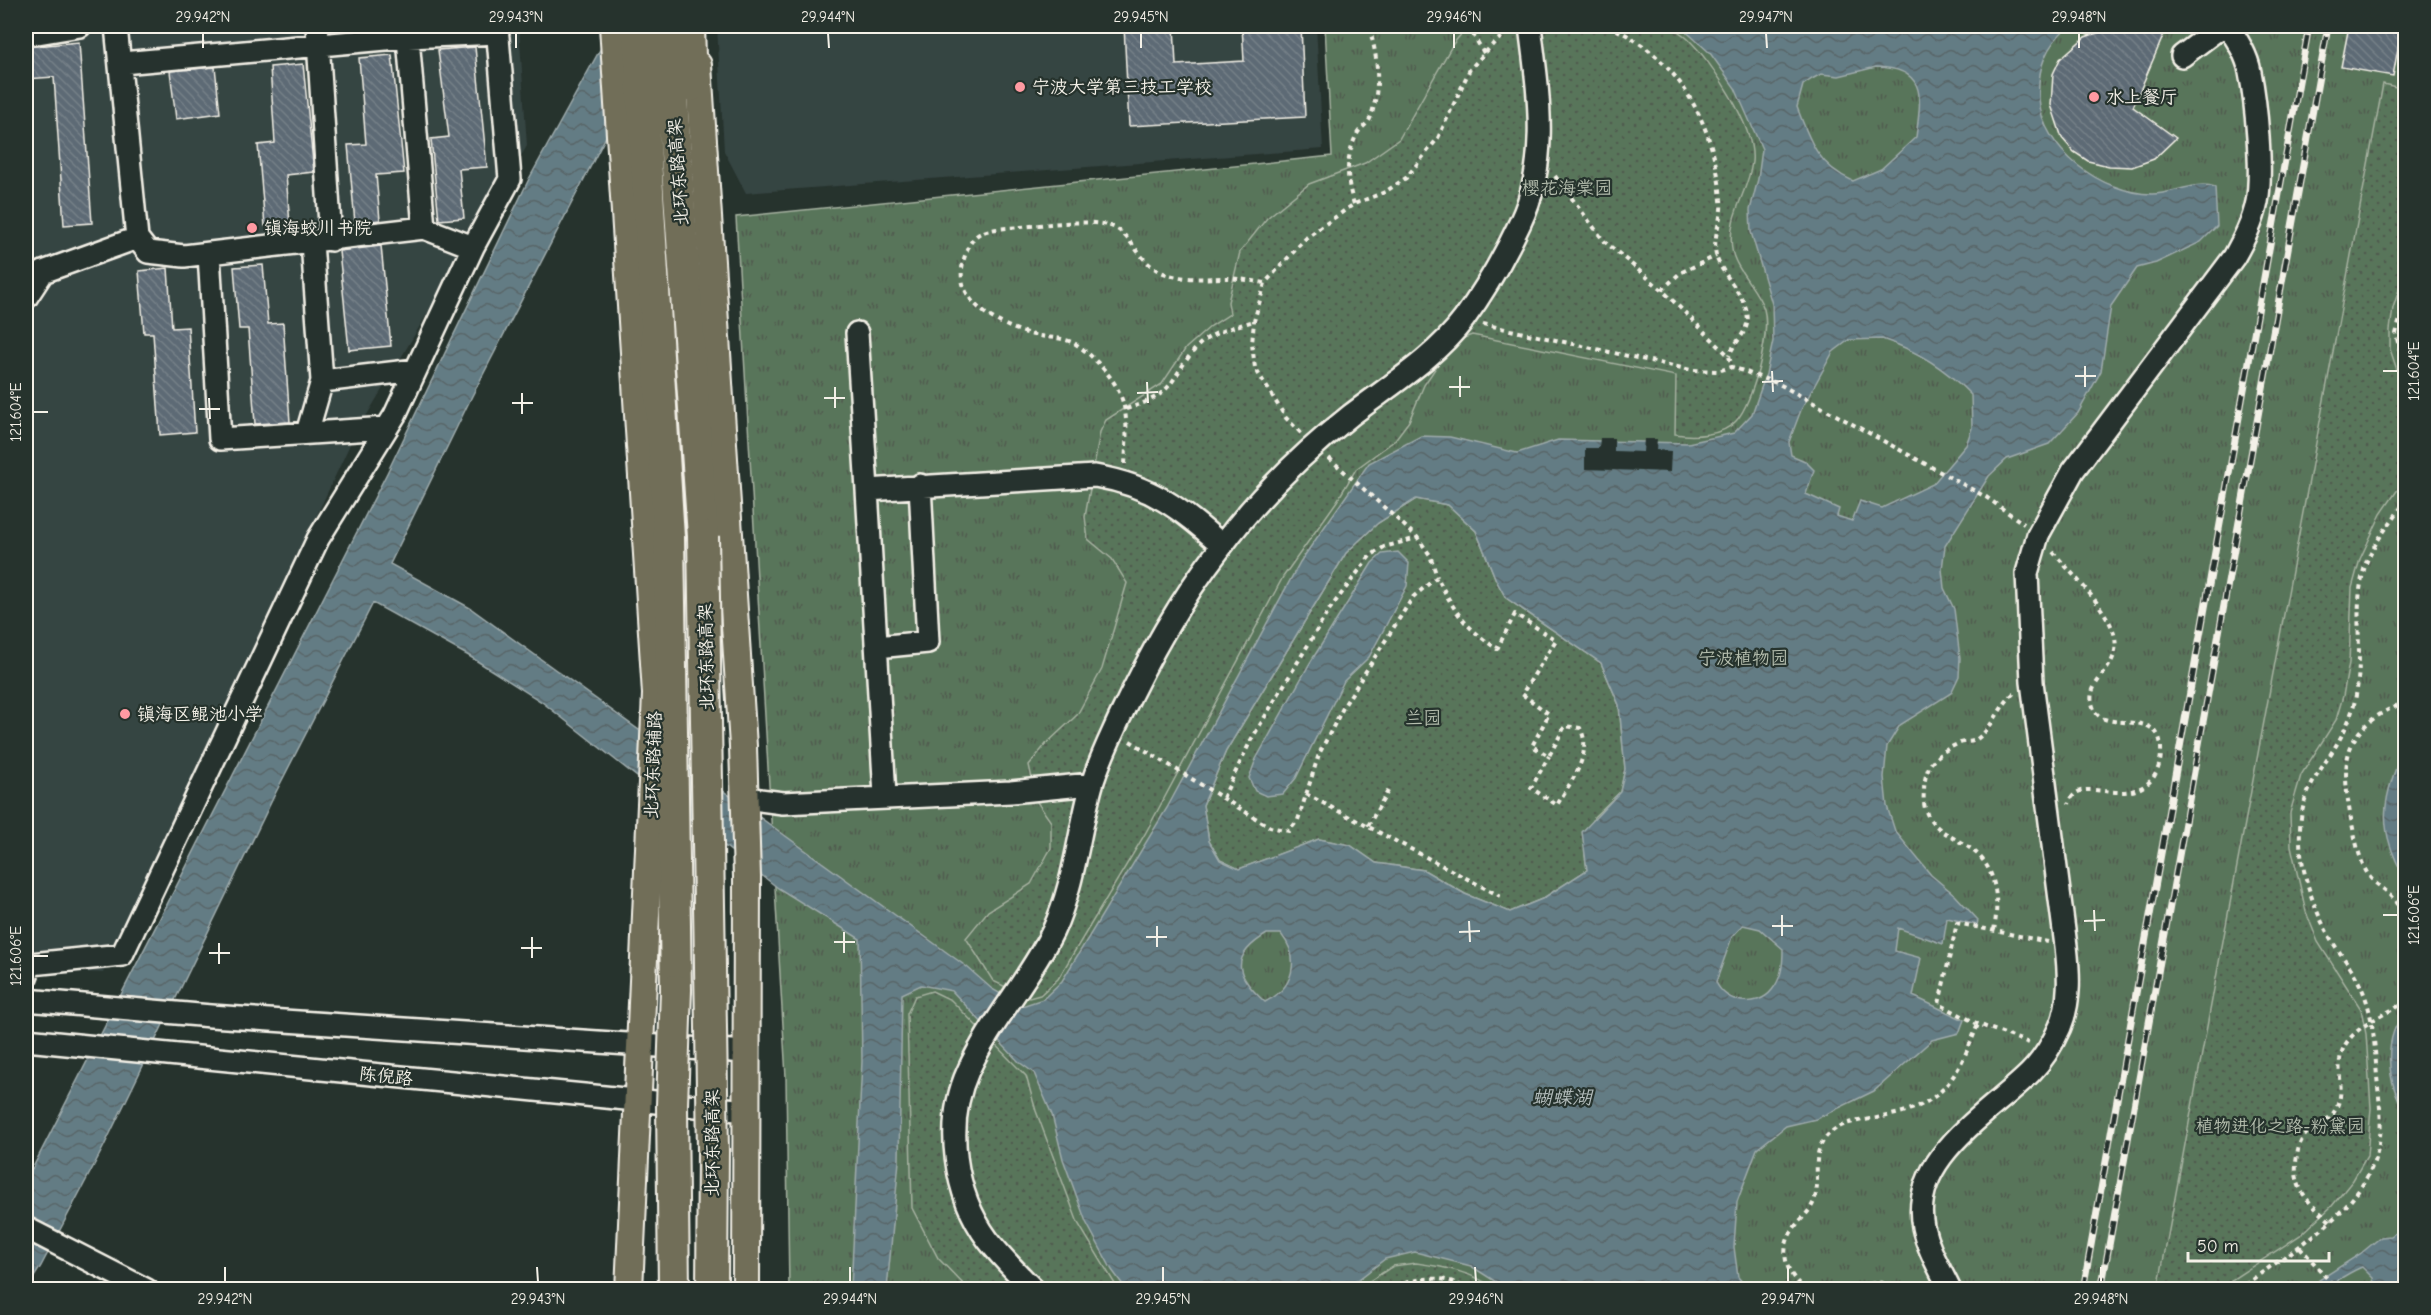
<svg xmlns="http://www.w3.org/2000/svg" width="2431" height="1315" font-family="'Comic Neue','LXGW WenKai TC',sans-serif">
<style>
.built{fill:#364442}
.grass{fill:url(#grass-tufts);stroke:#a6b2a1;stroke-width:1.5}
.garden{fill:url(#garden-dots);stroke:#a6b2a1;stroke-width:1.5}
.water{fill:url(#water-waves);stroke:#9eabac;stroke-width:1.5;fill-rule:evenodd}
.pier{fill:#26332d}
.building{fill:url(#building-back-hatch);stroke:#f4f1e8;stroke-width:1.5}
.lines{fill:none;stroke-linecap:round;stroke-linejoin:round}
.minor-casing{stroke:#f4f1e8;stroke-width:26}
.major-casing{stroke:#f4f1e8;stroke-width:30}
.highway-casing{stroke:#f4f1e8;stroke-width:34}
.path{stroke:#f4f1e8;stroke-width:4;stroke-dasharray:4.5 4.5;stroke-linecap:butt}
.minor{stroke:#26332d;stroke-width:21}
.major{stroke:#716e59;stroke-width:26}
.highway{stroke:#716e59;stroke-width:30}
.rail-casing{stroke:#f4f1e8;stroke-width:7}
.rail{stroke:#26332d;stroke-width:4.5;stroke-dasharray:14;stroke-linecap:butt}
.highway-bridge-casing{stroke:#f4f1e8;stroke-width:34;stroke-linecap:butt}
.highway-bridge{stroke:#716e59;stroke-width:30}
.ticks{fill:none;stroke:#f4f1e8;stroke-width:2}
.poi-dot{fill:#ff9aa2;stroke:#26332d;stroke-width:2}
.labels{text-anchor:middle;stroke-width:4.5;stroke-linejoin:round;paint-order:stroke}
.poi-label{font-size:18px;fill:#f4f1e8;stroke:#26332d;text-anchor:start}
.street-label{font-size:18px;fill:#f4f1e8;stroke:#26332d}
.park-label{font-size:18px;fill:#b6bfaf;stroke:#26332d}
.water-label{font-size:20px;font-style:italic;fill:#b3bcbb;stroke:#26332d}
.neatline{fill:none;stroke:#f4f1e8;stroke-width:2}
.ticks-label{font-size:15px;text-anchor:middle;fill:#f4f1e8}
</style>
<defs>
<pattern id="grass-tufts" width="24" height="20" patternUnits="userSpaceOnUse" patternTransform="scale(1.5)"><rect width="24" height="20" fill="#59745a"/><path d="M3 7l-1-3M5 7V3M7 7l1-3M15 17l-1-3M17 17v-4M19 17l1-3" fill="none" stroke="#505c4f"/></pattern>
<pattern id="garden-dots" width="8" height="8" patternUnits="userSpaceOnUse" patternTransform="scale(1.5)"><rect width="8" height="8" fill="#59745a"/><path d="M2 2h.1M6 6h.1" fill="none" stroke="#505c4f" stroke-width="1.8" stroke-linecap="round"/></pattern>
<pattern id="water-waves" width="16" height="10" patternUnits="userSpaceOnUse" patternTransform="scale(1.5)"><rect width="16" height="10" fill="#647c84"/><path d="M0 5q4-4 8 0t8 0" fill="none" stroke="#586568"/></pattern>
<pattern id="building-back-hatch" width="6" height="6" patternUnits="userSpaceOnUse" patternTransform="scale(1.5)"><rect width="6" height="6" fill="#5d6a74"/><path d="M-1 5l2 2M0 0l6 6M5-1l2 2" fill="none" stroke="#758088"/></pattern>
</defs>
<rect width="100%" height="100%" fill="#26332d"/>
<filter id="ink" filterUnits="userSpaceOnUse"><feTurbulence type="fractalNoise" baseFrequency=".0167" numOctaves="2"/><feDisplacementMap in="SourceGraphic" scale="12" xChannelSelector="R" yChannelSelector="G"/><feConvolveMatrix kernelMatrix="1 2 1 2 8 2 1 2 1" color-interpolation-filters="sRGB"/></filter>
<g filter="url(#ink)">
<path class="built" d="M26 26H519L527 146 352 440 103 973 26 970Z
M717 26H1316L1323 149 746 193 724 151Z"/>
<path class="grass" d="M1325 26H2405V1289H789L786 1077 736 217 1332 156Z"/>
<path class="garden" d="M1468 26H1670C1676 30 1683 34 1688 39 1712 62 1756 128 1752 162 1748 194 1727 214 1732 249 1734 268 1758 290 1764 309 1771 333 1753 403 1736 421 1723 436 1693 437 1675 434L1676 376 1472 335 1453 342 1424 385 1409 421 1394 441 1356 469 1337 501 1283 577 1145 834 1058 979 1040 995 1029 998 993 981 966 938 988 911 1031 884 1051 848V822L1037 802 1029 765 1046 744 1077 715 1102 669 1127 583 1112 559 1088 539 1085 517 1100 432 1106 420 1162 384 1186 348 1211 326 1230 314 1228 302 1240 252 1267 218 1309 184 1365 163 1399 139 1453 44Z
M2383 84 2405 89V272L2393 308 2390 330V349L2405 394V479L2381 514 2360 559 2352 588 2349 663 2343 696 2336 720 2301 775 2290 813 2291 846 2306 912 2318 942 2361 1009 2366 1034 2371 1108 2367 1156 2353 1180 2332 1206 2302 1234 2233 1279 2224 1289H2158Z
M1416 499 1448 505 1476 531 1496 580 1506 598 1601 663 1619 705 1625 769 1620 792 1594 817 1585 855 1587 870 1542 899 1510 912 1465 894 1424 870 1376 863 1350 845 1319 839 1239 869 1220 860 1209 841 1203 805 1226 751 1346 553 1378 523Z
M932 991 951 1000 1026 1076 1036 1111 1078 1223 1118 1289H1047L1023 1270 996 1289H968L938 1258 912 1208 907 1014 915 996Z
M1416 1263C1445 1267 1472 1272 1496 1289H1357L1393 1266Z"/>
<path class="water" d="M613 26H663L472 396 390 564 470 608 967 967 992 989 1022 1006 1043 999 1062 981 1167 808 1300 562 1369 463 1421 436 1450 437 1517 453 1558 440 1688 443 1734 433 1752 414 1766 374 1773 341 1772 304 1751 232 1750 210 1758 179 1762 149 1735 88 1710 53 1680 26 1888 28 2069 26C2046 45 2037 68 2039 98 2041 150 2103 194 2152 194 2173 194 2196 180 2215 187L2217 226 2201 242 2156 263 2137 268 2111 306 2101 371 2078 413 2049 444 2007 459 1989 476 1945 546 1942 569 1944 588 1954 609 1960 658 1959 676 1951 693 1900 725 1887 746 1884 777 1887 806 1895 831 1931 875 1955 895 1978 920 1977 925 1947 918 1943 944 1898 928 1895 951 1921 958 1913 996 1964 1020 1959 1033 1932 1040 1874 1091 1816 1119 1786 1126 1757 1149 1737 1202 1734 1247 1738 1277 1748 1289H1507L1471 1266 1415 1252 1385 1259 1346 1289H1126L1112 1270 1086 1222 1063 1159 1052 1115 1034 1073 1019 1062 952 991 921 985 902 994 899 1161 887 1289H851L862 1061 860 939 778 888 542 702 469 656 373 603 276 792 103 1148 41 1266 26 1290V1181L387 473 529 179ZM1876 67C1928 68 1921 98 1916 137L1881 169 1853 181C1817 165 1810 141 1797 107L1803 85 1812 79 1821 74 1839 76ZM1882 339C1916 350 1946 369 1971 395L1972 428 1966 445 1933 484 1882 508 1860 501 1852 521 1837 516 1839 509 1806 494 1814 470 1805 461 1791 455 1789 442 1801 410 1833 352 1849 340ZM1416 499 1448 505 1476 531 1496 580 1506 598 1601 663 1619 705 1625 769 1620 792 1582 832 1587 870 1542 899 1510 912 1465 894 1424 870 1376 863 1350 845 1319 839 1239 869 1220 860 1209 841 1203 805 1226 751 1346 553 1378 523ZM1743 925 1760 929 1783 949C1783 964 1782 978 1772 990 1757 1009 1725 1003 1716 982L1732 937ZM1267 934H1281C1301 959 1294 988 1265 1002 1236 976 1228 957 1267 934Z
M1398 552 1409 563 1407 586 1369 657 1344 681 1296 778 1283 794 1266 796 1255 791 1249 778 1256 759 1310 663 1372 563 1382 554Z
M2405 746V878C2375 827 2383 797 2405 746Z
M2405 1013V1111C2387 1083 2382 1038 2405 1013Z
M2405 1226V1289H2375L2373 1278 2362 1267C2346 1273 2327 1290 2312 1289L2319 1280 2360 1254 2381 1237 2391 1236Z"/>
<path class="pier" d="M1600 438H1614V451L1643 452 1644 439H1657L1656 450 1671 451 1670 472 1585 469V448H1599Z"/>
<path class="building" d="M1124 26H1174L1176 65 1244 61 1242 26H1301L1305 117 1129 126Z
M2349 26H2402L2393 76 2341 67Z
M2115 27 2146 28 2164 34 2133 107 2176 138 2154 159 2132 167 2109 166 2088 161 2074 152 2062 138 2051 105 2053 74 2060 59 2085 37Z
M79 42 92 223 64 225 54 77 26 79V47Z
M475 47 487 167 459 169 464 218 439 220 431 139 449 137 438 50Z
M392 55 404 173 376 175 380 220 355 223 348 145 366 144 359 58Z
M303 64 314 172 286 175 290 224 265 226 258 145 275 143 270 67Z
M215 67 220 113 176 119 170 71Z
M381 246 391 346 349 350 339 251Z
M263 265 268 324 283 323 290 422 255 424 248 329H239L234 267Z
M168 268 172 328 188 327 195 432 160 435 153 333H144L139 271Z"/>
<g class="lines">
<g class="minor-casing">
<path id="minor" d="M317 26 331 240
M407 26 424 228
M26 35 80 26
M2182 56 2222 26
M122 63 408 37 498 33
M137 238 148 252 184 256 424 228 473 247
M312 242 322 381 416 370
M209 254 220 439 387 428
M26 298 43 272 137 238 116 26
M857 333 867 490
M307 433 322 381
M877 647 928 642 920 485
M885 796 867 490 1095 476C1153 486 1179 508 1222 545
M745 798 783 803 1011 792 1091 784
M26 977 31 964 122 955 318 539 395 415 473 247 510 179 497 26
M26 1000 211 1016 747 1052
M26 1040 747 1111
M26 1228 147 1290
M1034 1290C1018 1274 1002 1258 988 1240 954 1194 944 1124 968 1071 991 1021 1029 980 1053 931 1074 886 1078 836 1091 788 1097 765 1109 741 1119 719 1148 658 1179 601 1221 547 1257 498 1303 453 1351 415 1389 386 1435 358 1464 319 1485 290 1505 255 1520 223 1550 161 1538 91 1530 26
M1950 1290C1940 1269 1928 1250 1923 1227 1909 1158 1989 1114 2030 1073 2042 1061 2053 1043 2060 1027 2071 1001 2069 973 2066 946L2032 682 2027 573 2038 535 2073 471 2234 257C2244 239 2253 222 2257 202 2263 172 2256 102 2250 72 2247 55 2237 40 2228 26"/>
</g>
<g class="major-casing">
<path id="major" d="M613 26 656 694 629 1290
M698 65 743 746 747 877 746 1290"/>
</g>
<g class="highway-casing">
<path id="highway" d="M638 26 669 538 676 990
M667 26 703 536
M689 26 691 86
M712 1290 713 1151"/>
</g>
<path class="path" d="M1468 26 1484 53
M1608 26C1679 56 1715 125 1721 200 1723 218 1712 237 1716 255 1719 273 1753 301 1747 324 1744 336 1733 344 1729 356
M2406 154 2400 187 2406 215
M1555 176 1604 241 1662 290 1729 356 1732 367
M1354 204C1346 180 1345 157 1357 134 1361 127 1369 124 1371 116 1381 87 1378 53 1368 26
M1662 290 1680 273 1716 256
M2406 295 2396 334 2406 377
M1483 324 1691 370 1718 371 1732 367 1779 384 1986 497 2024 524
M1126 409C1179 393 1167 380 1198 346 1211 332 1237 326 1254 321
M1301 433 1286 418 1255 368 1252 344 1254 321 1265 283 1307 237 1354 204 1385 192 1406 178 1438 138 1470 69 1495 42 1513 28
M1329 458 1417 537 1430 555 1437 577
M1125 464C1128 416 1130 393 1092 357 1087 352 1080 347 1074 343 1062 337 1047 338 1034 335 1001 327 953 303 963 263 965 253 971 237 981 233 992 228 1010 228 1021 227 1043 225 1103 216 1120 231 1135 244 1142 263 1161 272 1181 281 1207 278 1229 278 1241 279 1253 281 1265 283
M2053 552C2070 572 2110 611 2115 637 2121 673 2079 681 2095 711 2107 734 2163 706 2161 752 2161 761 2158 771 2153 778 2126 811 2078 771 2069 804
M2406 702C2343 726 2340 759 2351 819 2355 837 2359 861 2369 876 2374 883 2380 886 2386 891 2394 899 2400 908 2406 917
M1130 741 1270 827 1289 831 1298 820 1319 754 1345 704 1413 597 1437 577C1456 614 1463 625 1497 649L1515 614 1556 640 1522 694 1549 714 1532 746 1549 756 1565 726 1580 728C1594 754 1570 782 1557 805L1531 788 1549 756
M1306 794 1500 896
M1223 798 1251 740 1329 610 1370 556 1384 547 1417 538
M1368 826 1388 791
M1994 930C1998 909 1998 882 1985 863 1967 835 1919 836 1924 791 1924 783 1926 772 1930 765 1936 755 1950 747 1960 743 1966 741 1972 743 1977 739 1993 727 1999 707 2014 693
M2029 1043 1978 1024 1939 1004 1957 923 2048 942
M2330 1221C2308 1203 2291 1187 2297 1156 2298 1148 2301 1138 2308 1132 2321 1122 2333 1121 2339 1101 2343 1088 2338 1073 2340 1060 2344 1028 2384 1017 2406 1001
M2300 1247 2333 1285 2356 1286 2357 1290
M1389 1290C1409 1278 1447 1272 1466 1290
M1807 1290C1787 1277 1778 1252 1792 1231 1799 1219 1811 1213 1815 1198 1821 1177 1810 1157 1826 1137 1837 1124 1855 1121 1871 1119 1940 1108 1954 1086 1978 1024
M1844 1290C1870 1286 1878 1276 1905 1290
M2238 1290C2286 1253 2361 1215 2377 1152 2384 1128 2379 1101 2377 1076 2374 1042 2374 1009 2357 979 2350 965 2340 954 2332 941 2315 912 2302 876 2300 842 2297 780 2334 764 2351 714 2368 666 2350 615 2365 566 2373 542 2392 522 2406 500"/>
<use href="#minor" class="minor"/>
<use href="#major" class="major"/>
<use href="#highway" class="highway"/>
<g class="rail-casing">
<path id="rail" d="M2083 1290 2309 26
M2101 1290 2328 26"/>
</g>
<use href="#rail" class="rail"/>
<g class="highway-bridge-casing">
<path id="highway-bridge" d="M703 536 713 1151
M674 1290 672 1105 676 990"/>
</g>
<use href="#highway-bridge" class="highway-bridge"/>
</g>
</g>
<path class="ticks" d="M203 33V48M516 33V48M828 33 829 48M1141 33V48M1454 33V48M1766 33 1767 48M2079 33V48M2085 366V387M1772 371 1773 392M2383 371H2398M1460 376V397M2075 376H2096M1147 382 1148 403M1762 382 1783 381M835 387V408M1449 387H1470M522 393V414M1137 393 1158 392M209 398 210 419M824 398H845M512 403H533M199 409H220M33 412H48M2094 910 2095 931M1782 915V936M2383 915H2398M1469 921 1470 942M2084 921 2105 920M1157 926V947M1772 926H1793M844 932V953M1459 932 1480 931M532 937V958M1146 937H1167M834 942H855M219 943V964M521 948H542M209 953H230M33 956H48M225 1267V1282M537 1267 538 1282M850 1267V1282M1163 1267V1282M1475 1267 1476 1282M1788 1267V1282M2101 1267V1282"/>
<g class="poi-dot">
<circle cx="1020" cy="87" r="6"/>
<circle cx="2094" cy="97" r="6"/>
<circle cx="252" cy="228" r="6"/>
<circle cx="125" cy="714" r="6"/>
</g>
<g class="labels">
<g class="poi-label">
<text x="1032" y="93">宁波大学第三技工学校</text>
<text x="2106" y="103">水上餐厅</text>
<text x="264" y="234">镇海蛟川书院</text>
<text x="137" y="720">镇海区鲲池小学</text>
</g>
<g class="street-label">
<text transform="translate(678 172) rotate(-94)" y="6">北环东路高架</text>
<text transform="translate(706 657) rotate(-91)" y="6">北环东路高架</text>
<text transform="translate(653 765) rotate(-88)" y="6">北环东路辅路</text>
<text transform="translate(386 1076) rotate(6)" y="6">陈倪路</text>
<text transform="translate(712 1143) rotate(-90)" y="6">北环东路高架</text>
</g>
<g class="park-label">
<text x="1567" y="194">樱花海棠园</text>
<text x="1743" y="664">宁波植物园</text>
<text x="1423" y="724">兰园</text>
<text x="2280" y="1132">植物进化之路-粉黛园</text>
</g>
<g class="water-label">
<text x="1562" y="1104">蝴蝶湖</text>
</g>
</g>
<rect width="2431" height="1315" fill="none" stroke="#26332d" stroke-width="66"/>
<path d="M2188 1252v9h141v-9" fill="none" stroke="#f4f1e8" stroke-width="3"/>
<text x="2197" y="1252" font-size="18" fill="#f4f1e8" stroke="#26332d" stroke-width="4.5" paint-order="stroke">50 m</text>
<rect x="33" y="33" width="2365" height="1249" class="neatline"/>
<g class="ticks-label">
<text x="203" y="22">29.942°N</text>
<text x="516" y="22">29.943°N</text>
<text x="828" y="22">29.944°N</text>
<text x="1141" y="22">29.945°N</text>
<text x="1454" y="22">29.946°N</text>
<text x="1766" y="22">29.947°N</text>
<text x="2079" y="22">29.948°N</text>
<text transform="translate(2414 371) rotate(-90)" y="5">121.604°E</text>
<text transform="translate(16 412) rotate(-90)" y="5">121.604°E</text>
<text transform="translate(2414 915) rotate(-90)" y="5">121.606°E</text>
<text transform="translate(16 956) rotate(-90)" y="5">121.606°E</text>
<text x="225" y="1304">29.942°N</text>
<text x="538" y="1304">29.943°N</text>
<text x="850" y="1304">29.944°N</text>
<text x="1163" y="1304">29.945°N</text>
<text x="1476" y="1304">29.946°N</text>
<text x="1788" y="1304">29.947°N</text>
<text x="2101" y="1304">29.948°N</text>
</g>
</svg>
